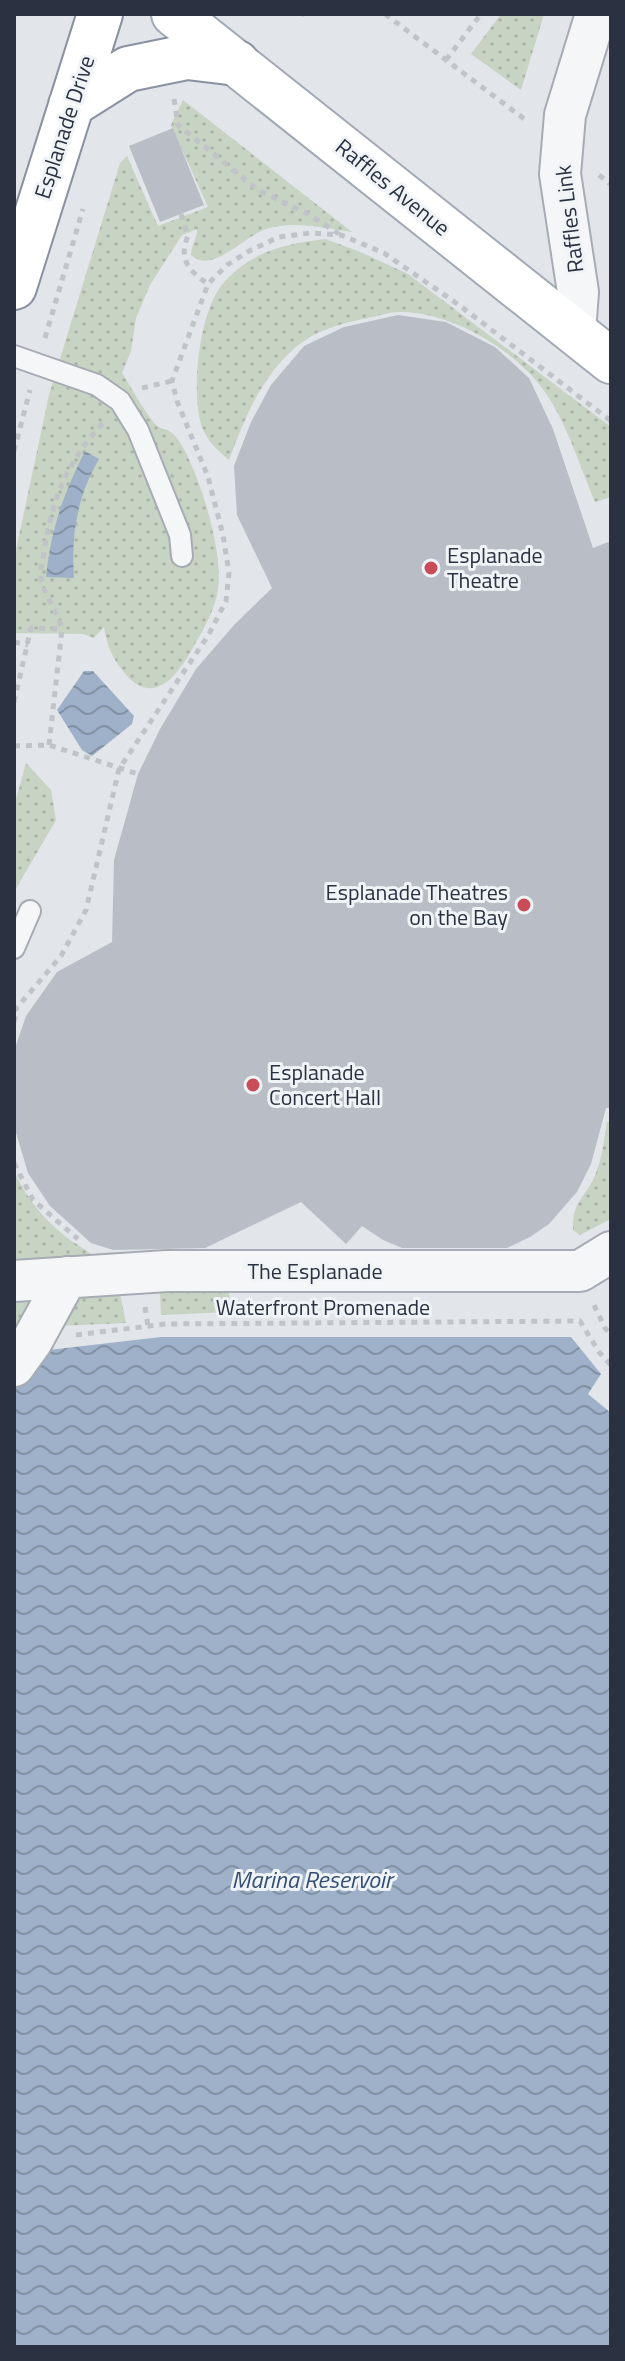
<svg xmlns="http://www.w3.org/2000/svg" width="625" height="2361" font-family="'Titillium Web',sans-serif">
<style>
.grass{fill:url(#grass-dots)}
.water{fill:url(#water-waves)}
.building{fill:#b9bec6}
.lines{fill:none;stroke-linecap:round;stroke-linejoin:round}
.lane-casing{stroke:#a7acb4;stroke-width:24}
.street-casing{stroke:#a7acb4;stroke-width:44}
.primary-casing{stroke:#a2a9b5;stroke-width:48}
.highway-casing{stroke:#8a91a0;stroke-width:48}
.path{stroke:#c0c3c8;stroke-width:5;stroke-dasharray:6 6;stroke-linecap:butt}
.lane{stroke:#f5f6f8;stroke-width:20}
.street{stroke:#f5f6f8;stroke-width:40}
.primary{stroke:#fff;stroke-width:44}
.highway{stroke:#fff;stroke-width:44}
.poi-dot{fill:#ca4c59;stroke:#f1f4f7;stroke-width:3}
.labels{text-anchor:middle;stroke-width:6;stroke-linejoin:round;paint-order:stroke}
.street-label{font-size:22px;fill:#2a3241;stroke:#f1f4f7}
.poi-label{font-size:22px;fill:#2a3241;stroke:#f1f4f7;text-anchor:start}
.water-label{font-size:24px;font-style:italic;fill:#364f74;stroke:#f1f4f7}
</style>
<defs>
<pattern id="grass-dots" width="8" height="8" patternUnits="userSpaceOnUse" patternTransform="scale(2)"><rect width="8" height="8" fill="#c7d3c3"/><path d="M2 2h.1M6 6h.1" fill="none" stroke="#abb6a9" stroke-width="1.8" stroke-linecap="round"/></pattern>
<pattern id="water-waves" width="16" height="10" patternUnits="userSpaceOnUse" patternTransform="scale(2)"><rect width="16" height="10" fill="#9eb1c8"/><path d="M0 5q4-4 8 0t8 0" fill="none" stroke="#8191a4"/></pattern>
</defs>
<rect width="100%" height="100%" fill="#e2e5ea"/>
<path class="grass" d="M501 14H544L521 90 471 54Z
M183 100 352 232C325 228 293 220 266 229 245 236 211 275 191 255 191 245 198 237 197 229L182 235 150 285 136 318 131 351 122 373C133 390 143 410 156 425 161 430 167 428 172 433 179 438 188 456 191 464 205 495 223 556 218 589 215 610 204 628 194 646 178 675 153 710 123 671 111 656 107 645 104 627L94 638 83 634 14 633V559L49 395 120 163 127 156 158 226 208 207 171 125Z
M325 239 358 251 408 274 611 427V497L595 502C577 460 564 411 533 377 502 343 446 311 399 312 388 312 375 317 363 319 343 323 318 330 301 343 263 372 245 417 229 460 217 450 208 442 202 427 190 392 199 307 226 280 255 250 286 244 325 239Z
M26 763 51 790 56 820 14 892V806Z
M607 1122H611V1219L580 1235 573 1230C572 1203 583 1200 594 1178 602 1160 604 1141 607 1122Z
M14 1171C26 1198 43 1218 66 1237 75 1244 91 1251 96 1261L14 1269Z
M119 1289 126 1323 14 1328V1297Z
M229 1290 230 1312 161 1315 160 1292Z"/>
<path class="water" d="M85 451 99 459C77 497 71 534 74 578L46 577C51 529 63 495 85 451Z
M84 671H93L134 716 132 724 92 756 82 750 57 710Z
M161 1337H571L601 1374 588 1394 611 1413V2347H14V1354Z"/>
<path class="building" d="M173 128 204 205 160 222 129 146Z
M398 315 446 322 495 347 529 378 553 429 593 548 611 541V1108H606L591 1164 577 1192 549 1224 530 1237 507 1248H402L383 1240 362 1226 346 1244 301 1202 205 1248 113 1250 91 1243 50 1206 28 1173 14 1126V1051L26 1016 57 972 112 942 114 860 138 774 160 729 196 669 234 625 272 588 237 515 234 466 251 422 271 385 304 346 344 327Z"/>
<g class="lines">
<g class="lane-casing">
<path id="lane" d="M14 356 97 385 120 401 138 430 180 535 182 556
M14 948 30 911"/>
</g>
<g class="street-casing">
<path id="street" d="M575 332 578 292 560 174 565 115 596 14
M14 1281 167 1271H580L611 1252
M14 1366 32 1341 67 1277"/>
</g>
<g class="primary-casing">
<path id="primary" d="M174 14 611 361"/>
</g>
<g class="highway-casing">
<path id="highway" d="M71 105 128 69 187 57 237 63
M14 287 100 14"/>
</g>
<path class="path" d="M302 14H304
M385 14 527 121
M446 60 481 14
M174 99 178 125 258 190 310 215 339 234
M599 175 611 185
M181 214 188 236C178 259 189 271 208 284
M45 338 83 209
M142 388 172 381
M14 451 30 390
M14 642 28 645
M14 702 31 628 62 629
M49 745 62 629C58 612 42 592 41 577 40 569 43 559 44 552 52 499 67 462 103 423
M14 746 49 745 138 774
M14 1011 61 956 86 910 119 769 209 634 226 601 229 573 223 535 208 477 177 401 172 381 208 284 227 265 249 251 279 237 310 233 341 235 384 253 459 305 611 421
M14 1022 17 1010
M14 1163 33 1200 78 1239
M594 1305 605 1328 611 1335
M145 1307 148 1326
M76 1335 165 1324 580 1321 599 1352 611 1365"/>
<use href="#lane" class="lane"/>
<use href="#street" class="street"/>
<use href="#primary" class="primary"/>
<use href="#highway" class="highway"/>
</g>
<g class="poi-dot">
<circle cx="431" cy="568" r="8"/>
<circle cx="524" cy="905" r="8"/>
<circle cx="253" cy="1085" r="8"/>
</g>
<g class="labels">
<g class="street-label">
<text transform="translate(64 127) rotate(-72)" y="8">Esplanade Drive</text>
<text transform="translate(393 187) rotate(39)" y="8">Raffles Avenue</text>
<text transform="translate(569 219) rotate(-97)" y="8">Raffles Link</text>
<text x="315" y="1279">The Esplanade</text>
<text x="323" y="1315">Waterfront Promenade</text>
</g>
<g class="poi-label">
<text x="447" y="563">Esplanade<tspan x="447" dy="25">Theatre</tspan></text>
<text x="508" y="900" text-anchor="end">Esplanade Theatres<tspan x="508" dy="25">on the Bay</tspan></text>
<text x="269" y="1080">Esplanade<tspan x="269" dy="25">Concert Hall</tspan></text>
</g>
<g class="water-label">
<text x="312" y="1888">Marina Reservoir</text>
</g>
</g>
<rect width="625" height="2361" fill="none" stroke="#2a3241" stroke-width="32"/>
</svg>
